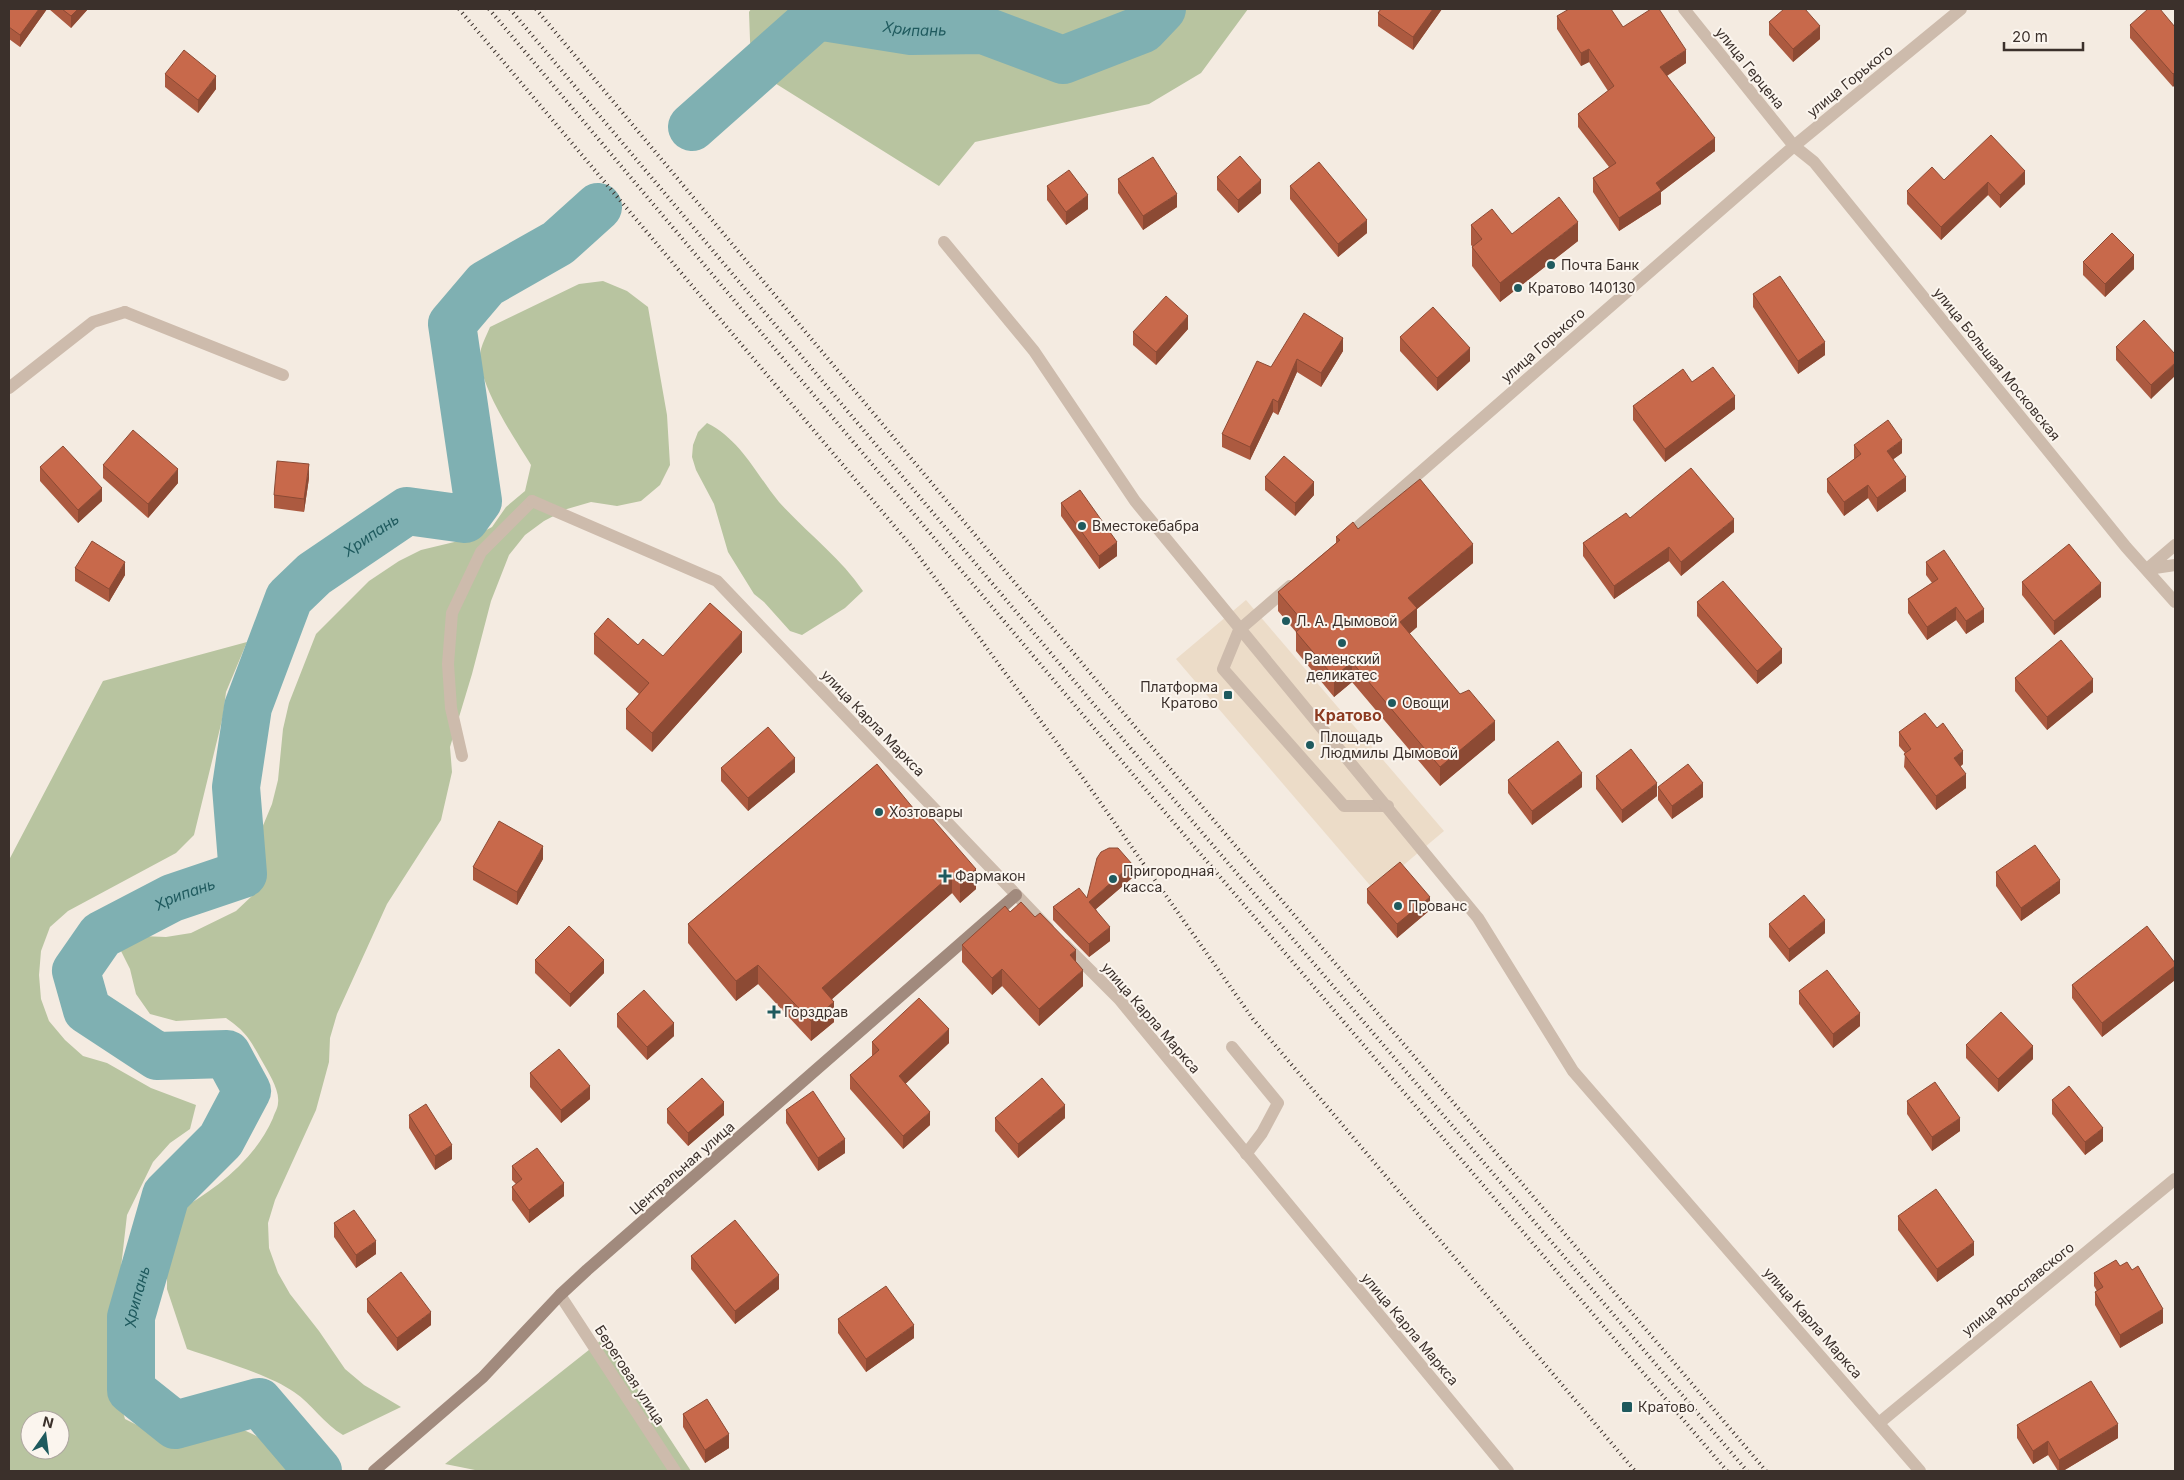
<svg xmlns="http://www.w3.org/2000/svg" width="2184" height="1480" font-family="Inter,sans-serif">
<style>
.green{fill:#b8c4a0;fill-rule:evenodd}
.plaza{fill:#ecdcc8}
.lines{fill:none;stroke-linecap:round;stroke-linejoin:round}
.river{stroke:#7fb0b2;stroke-width:48}
.lane{stroke:#cdbbac;stroke-width:12}
.street{stroke:#cdbbac;stroke-width:12}
.secondary{stroke:#a18a7d;stroke-width:12}
.rail{stroke:#3b302b;stroke-width:4;stroke-dasharray:1 4;stroke-linecap:butt}
.wall{fill:#ac5a40}
.shaded-wall{fill:#8c4a34}
.building{fill:#c8694b;stroke:#8c4a34}
.poi-dot{fill:#1f5a5e;stroke:#fbf5ee;stroke-width:2}
.labels{text-anchor:middle;stroke-width:4;stroke-linejoin:round;paint-order:stroke}
.street-label{font-size:14px;fill:#3b302b;stroke:#fbf5ee}
.poi-label{font-size:14px;fill:#3b302b;stroke:#fbf5ee;text-anchor:start}
.water-label{font-size:15px;font-style:italic;fill:#1f5a5e;stroke:#fbf5ee}
.quarter-label{font-size:16px;font-weight:bold;fill:#8c3b22;stroke:#fbf5ee}
</style>
<rect width="100%" height="100%" fill="#f4ebe1"/>
<path class="green" d="M751 9H1248L1201 73 1149 104 975 142 939 186 751 68 749 12Z
M603 281 627 291 648 307 667 415 670 465 660 485 641 501 617 506 591 502 567 509 544 521 525 535 509 555 491 601 472 674 450 747 452 772 441 820 387 904 337 1014 330 1038 329 1062 316 1110 275 1200 268 1223 269 1248 278 1273 290 1294 319 1331 345 1369 364 1385 401 1407 343 1435C324 1424 312 1404 294 1392 270 1375 216 1359 187 1349L167 1289V1250L175 1212C214 1191 255 1160 273 1118 274 1114 278 1108 278 1103 280 1090 268 1072 262 1061 249 1038 247 1033 226 1018L176 1021 150 1014 136 994 130 969 119 947 141 936 166 937 191 933 236 911 254 894 264 872 262 828 272 804 278 780 283 729 289 703 316 634 369 581 399 561 421 550 471 538 492 527 506 507 525 491 531 465C515 439 473 378 481 349 483 342 487 334 490 327L579 284Z
M707 423C741 440 756 474 779 502 807 533 840 557 863 591L845 608 802 635 790 631 764 602 754 594 728 552 714 504 696 470 692 457 693 445 698 432Z
M247 642 226 692 223 716 194 835 176 853 68 911 50 927 41 951 39 975 41 999 49 1021 65 1040 83 1056 107 1063 151 1088 196 1105 190 1129 170 1143 153 1162 127 1215 119 1285 109 1334 107 1358 125 1419 177 1445C189 1442 228 1428 237 1429 256 1430 288 1459 302 1471H9V860L103 681ZM30 1420H60V1450H30Z
M604 1338 691 1471H480L445 1464Z"/>
<path class="plaza" d="M1246 600 1444 831 1374 890 1176 659Z"/>
<g class="lines">
<g class="river">
<path id="s1" d="M692 127 817 16 911 31 983 30 1063 60 1143 29 1162 9"/>
<path id="s2" d="M318 1471 259 1402 175 1425 131 1390V1317L166 1195 221 1140 247 1091 227 1054 157 1056 87 1010 76 971 101 935 172 898 243 874 236 787 248 707 289 598 314 574 407 511 465 519 478 501 452 324 486 284 558 243 598 207"/>
</g>
<path class="lane" d="M125 312 283 375
M1239 630 1223 669 1344 806H1388
M462 756 451 708 448 664 452 613 481 552 532 501
M1232 1047 1278 1103 1262 1133 1246 1154"/>
<path class="street" d="M1684 9 1794 146 1814 162 2126 547 2175 602
M944 242 1034 351 1135 501 1478 918 1573 1071 1920 1471
M9 388 93 322 125 312
M532 501 717 581 1048 928
M1345 538 1794 146 1961 9
M2147 569 2175 545
M2148 569 2175 565
M1239 630 1290 586
M1065 945 1119 999 1508 1471
M560 1295 675 1471
M1879 1423 2175 1179"/>
<path class="secondary" d="M374 1471 483 1377 560 1295 587 1270 1016 895"/>
<path class="rail" d="M459 9 912 547 1083 778 1253 1019 1635 1471
M489 9 1152 797 1727 1471
M510 9 1164 788 1747 1471
M536 9 1177 777 1766 1471"/>
</g>
<path class="wall" d="M9 9H47L20 47 9 39Z
M49 9H88L71 28Z
M1381 9H1442L1413 50 1378 26V13Z
M1557 16 1623 27 1686 63 1667 76 1715 151 1661 192V204L1619 231 1593 192V178L1609 167 1578 127V114L1608 91 1589 62 1581 66 1557 29Z
M1769 22 1820 39 1793 62 1769 35Z
M2130 25 2175 27 2173 87 2130 38Z
M165 74 216 89 198 113 165 87Z
M1217 177 1261 193 1238 213 1217 190Z
M1118 179 1177 207 1143 230 1118 193Z
M1944 180 2025 184 2000 208 1988 195 1941 240 1907 204V191Z
M1047 186 1088 209 1066 225 1047 200Z
M1290 186 1367 233 1338 257 1290 199Z
M1471 225 1512 234 1578 241 1500 302 1472 266V246L1471 245Z
M2083 262 2134 269 2105 297 2083 275Z
M1753 294 1825 355 1798 374 1753 307Z
M1188 329 1156 365 1133 345V332Z
M1400 337 1470 361 1437 391 1400 351Z
M1343 338V351L1321 387 1297 372 1278 415 1273 412 1250 460 1222 447V434L1271 367Z
M2116 347 2175 354 2151 399 2116 360Z
M1692 382 1735 409 1665 462 1633 420V406Z
M1854 445 1902 453 1893 459 1906 491 1877 512 1868 498 1844 516 1827 492V479L1854 459Z
M103 465 178 483 148 518 103 478Z
M40 467 102 501 78 523 40 481Z
M1265 477 1314 495 1295 516 1265 490Z
M309 478 304 512 274 508V495Z
M1061 503 1117 556 1099 569 1061 516Z
M1630 518 1734 532 1681 576 1669 561 1614 599 1583 556V543Z
M1358 529 1473 563 1417 609V627L1409 634 1495 740 1440 786 1352 682 1334 697 1296 651V632L1278 611V592L1336 543V537Z
M1926 562 1984 622 1966 634 1956 620 1927 640 1908 613V599L1932 583 1926 575Z
M75 568 125 575 109 602 75 581Z
M2022 582 2101 597 2054 635 2022 595Z
M1697 602 1782 663 1757 684 1697 616Z
M594 634 638 645 663 656 742 652 652 752 626 729V709L639 694 594 654Z
M2015 678 2093 692 2047 730 2015 691Z
M1899 732 1963 764 1960 767 1966 788 1936 810 1904 767 1905 753 1899 746Z
M877 764 976 889 960 903 952 893 832 999 834 1022 811 1041 758 984 736 1001 688 943V924Z
M721 768 795 772 748 811 721 781Z
M1596 776 1657 796 1622 823 1596 789Z
M1508 780 1582 787 1532 825 1508 793Z
M1658 787 1703 797 1672 819 1658 800Z
M543 859 517 905 473 880V867Z
M1996 872 2060 893 2021 921 1996 886Z
M1132 878 1096 909 1110 941 1089 957 1053 920V907L1087 898Z
M1367 889 1430 910 1397 938 1367 903Z
M1010 912 1076 962 1083 986 1039 1026 1002 986 992 995 962 962V945Z
M1769 924 1825 933 1789 962 1769 937Z
M535 960 604 973 570 1007 535 973Z
M2175 963V980L2102 1037 2072 998V985Z
M1799 991 1860 1026 1833 1048 1799 1004Z
M617 1014 674 1036 647 1060 617 1027Z
M872 1042 949 1043 905 1084 930 1125 903 1149 850 1089V1075L872 1056Z
M1966 1045 2033 1059 1998 1092 1966 1058Z
M530 1073 590 1099 561 1123 530 1087Z
M2052 1100 2103 1141 2085 1155 2052 1114Z
M1907 1101 1960 1131 1932 1151 1907 1114Z
M667 1109 724 1115 688 1146 667 1123Z
M786 1110 845 1153 818 1171 786 1123Z
M409 1115 452 1159 435 1170 409 1128Z
M995 1118H1065L1018 1158 995 1131Z
M512 1166 564 1196 529 1223 512 1200V1187L516 1184 512 1180Z
M1898 1216 1974 1255 1937 1282 1898 1230Z
M334 1223 376 1254 356 1268 334 1237Z
M691 1256 779 1289 735 1324 691 1269Z
M2120 1266 2163 1323 2120 1348 2095 1305V1292L2097 1291 2094 1286V1273Z
M367 1299 431 1325 397 1351 367 1312Z
M838 1319 914 1338 866 1372 838 1333Z
M683 1414 729 1448 705 1463 683 1427Z
M2017 1425 2118 1438 2063 1471H2058L2048 1455 2033 1464 2017 1438Z"/>
<path class="shaded-wall" d="M39 9H47L20 47V35Z
M78 9H88L71 28V16Z
M1433 9H1442L1413 50V37Z
M1820 26V39L1793 62V49Z
M1589 49V62L1581 66V53Z
M1686 50V63L1660 80V67Z
M2175 72V85L2173 87V74Z
M216 76V89L198 113V100Z
M1715 138V151L1661 192V204L1619 231V218L1656 183Z
M2025 171V184L2000 208V195Z
M1261 180V193L1238 213V200Z
M1988 182V195L1941 240V227Z
M1177 194V207L1143 230V216Z
M1088 195V209L1066 225V212Z
M1367 220V233L1338 257V244Z
M1578 222V241L1500 302V283Z
M2134 255V269L2105 297V284Z
M1188 316V329L1156 365V352Z
M1343 338V351L1321 387V373Z
M1825 342V355L1798 374V361Z
M1470 348V361L1437 391V378Z
M1297 359V372L1278 415V402Z
M2175 363V376L2151 399V385Z
M1735 396V409L1665 462V449Z
M1273 399V412L1250 460V447Z
M1902 440V453L1887 464V451Z
M309 464V478L304 512V499Z
M178 469V483L148 518V504Z
M1906 477V491L1877 512V498Z
M1314 482V495L1295 516V503Z
M1868 485V498L1844 516V502Z
M102 488V501L78 523V510Z
M1734 519V532L1681 576V562Z
M1117 542V556L1099 569V556Z
M1473 544V563L1417 609V627L1400 642V622L1408 598Z
M1669 547V561L1614 599V586Z
M125 562V575L109 602V589Z
M2101 583V597L2054 635V621Z
M1956 607V620L1927 640V627Z
M1984 609V622L1966 634V621Z
M742 632V652L652 752V733Z
M1782 649V663L1757 684V671Z
M1352 662V682L1334 697V677Z
M2093 679V692L2047 730V717Z
M1495 721V740L1440 786V767Z
M1963 751V764L1954 771V758Z
M795 758V772L748 811V798Z
M1582 773V787L1532 825V811Z
M1966 774V788L1936 810V796Z
M1657 783V796L1622 823V810Z
M1703 783V797L1672 819V806Z
M543 846V859L517 905V892Z
M1132 864V878L1089 915V902Z
M976 869V889L960 903V883Z
M952 874V893L822 1008V988Z
M2060 880V893L2021 921V908Z
M1430 897V910L1397 938V924Z
M1825 920V933L1789 962V949Z
M1110 927V941L1089 957V944Z
M1076 950V967L1070 955Z
M604 960V973L570 1007V994Z
M758 965V984L736 1001V981Z
M2175 966V980L2102 1037V1023Z
M1002 969V986L992 995V978Z
M1083 970V986L1039 1026V1009Z
M834 1002V1022L811 1041V1021Z
M1860 1013V1026L1833 1048V1034Z
M674 1023V1036L647 1060V1047Z
M949 1029V1043L899 1090V1076Z
M2033 1046V1059L1998 1092V1079Z
M590 1086V1099L561 1123V1110Z
M724 1102V1115L688 1146V1133Z
M1065 1105V1118L1018 1158V1144Z
M930 1112V1125L903 1149V1136Z
M1960 1118V1131L1932 1151V1137Z
M2103 1128V1141L2085 1155V1142Z
M845 1139V1153L818 1171V1158Z
M452 1145V1159L435 1170V1156Z
M564 1183V1196L529 1223V1210Z
M376 1241V1254L356 1268V1255Z
M1974 1242V1255L1937 1282V1269Z
M779 1275V1289L735 1324V1311Z
M2163 1309V1323L2120 1348V1335Z
M431 1312V1325L397 1351V1338Z
M914 1325V1338L866 1372V1359Z
M2118 1424V1438L2063 1471H2059V1460Z
M729 1434V1448L705 1463V1450Z
M2048 1441V1455L2033 1464V1451Z"/>
<path class="building" d="M9 9H39L20 35 9 27Z
M62 9H78L71 16Z
M1381 9H1433L1413 37 1378 13Z
M1569 9H1611L1623 27 1651 9H1659L1686 50 1660 67 1715 138 1656 183 1661 190 1619 218 1593 178 1616 163 1578 114 1614 86 1589 49 1581 53 1557 16Z
M1784 9H1805L1820 26 1793 49 1769 22Z
M2148 9H2160L2175 27V72L2173 74 2130 25Z
M184 50 216 76 198 100 165 74Z
M1991 135 2025 171 2000 195 1988 182 1941 227 1907 191 1932 167 1944 180Z
M1240 156 1261 180 1238 200 1217 177Z
M1153 157 1177 194 1143 216 1118 179Z
M1319 162 1367 220 1338 244 1290 186Z
M1069 170 1088 195 1066 212 1047 186Z
M1559 197 1578 222 1500 283 1472 247 1482 239 1471 225 1492 209 1512 234Z
M2112 233 2134 255 2105 284 2083 262Z
M1780 276 1825 342 1798 361 1753 294Z
M1166 296 1188 316 1156 352 1133 332Z
M1433 307 1470 348 1437 378 1400 337Z
M1304 313 1343 338 1321 373 1297 359 1278 402 1273 399 1250 447 1222 434 1257 361 1271 367Z
M2144 320 2175 354V363L2151 385 2116 347Z
M1713 367 1735 396 1665 449 1633 406 1683 369 1692 382Z
M1888 420 1902 440 1887 451 1906 477 1877 498 1868 485 1844 502 1827 479 1861 454 1854 445Z
M133 430 178 469 148 504 103 465Z
M63 446 102 488 78 510 40 467Z
M1284 456 1314 482 1295 503 1265 477Z
M277 461 309 464 304 499 274 495Z
M1691 468 1734 519 1681 562 1669 547 1614 586 1583 543 1626 513 1630 518Z
M1420 479 1473 544 1408 598 1417 608 1400 622 1460 694 1469 690 1495 721 1440 767 1352 662 1334 677 1296 632 1305 624 1278 592 1340 540 1336 537 1353 522 1358 529Z
M1080 490 1117 542 1099 556 1061 503Z
M92 541 125 562 109 589 75 568Z
M2069 544 2101 583 2054 621 2022 582Z
M1944 550 1984 609 1966 621 1956 607 1927 627 1908 599 1938 579 1926 562Z
M1723 581 1782 649 1757 671 1697 602Z
M710 603 742 632 652 733 626 709 649 683 594 634 608 618 638 645 643 639 663 656Z
M2061 640 2093 679 2047 717 2015 678Z
M1925 713 1937 728 1943 723 1963 751 1954 758 1966 774 1936 796 1904 754 1911 749 1899 732Z
M768 727 795 758 748 798 721 768Z
M1558 741 1582 773 1532 811 1508 780Z
M1631 749 1657 783 1622 810 1596 776Z
M877 764 918 814 924 809 976 869 960 883 952 874 822 988 834 1002 811 1021 758 965 736 981 688 924Z
M1688 764 1703 783 1672 806 1658 787Z
M499 821 543 846 517 892 473 867Z
M2035 845 2060 880 2021 908 1996 872Z
M1109 848H1118L1132 864 1089 902 1110 927 1089 944 1053 907 1079 888 1087 898 1097 858 1101 852Z
M1400 862 1430 897 1397 924 1367 889Z
M1804 895 1825 920 1789 949 1769 924Z
M1021 902 1035 917 1040 913 1076 950 1070 955 1083 970 1039 1009 1002 969 992 978 962 945 1005 906 1010 912Z
M569 926 604 960 570 994 535 960Z
M2147 926 2175 963V966L2102 1023 2072 985Z
M1827 970 1860 1013 1833 1034 1799 991Z
M644 990 674 1023 647 1047 617 1014Z
M919 998 949 1029 899 1076 930 1112 903 1136 850 1075 879 1050 872 1042Z
M2001 1012 2033 1046 1998 1079 1966 1045Z
M559 1049 590 1086 561 1110 530 1073Z
M702 1078 724 1102 688 1133 667 1109Z
M1042 1078 1065 1105 1018 1144 995 1118Z
M1935 1082 1960 1118 1932 1137 1907 1101Z
M2069 1086 2103 1128 2085 1142 2052 1100Z
M813 1091 845 1139 818 1158 786 1110Z
M426 1104 452 1145 435 1156 409 1115Z
M537 1148 564 1183 529 1210 512 1187 522 1179 512 1166Z
M1936 1189 1974 1242 1937 1269 1898 1216Z
M354 1210 376 1241 356 1255 334 1223Z
M735 1220 779 1275 735 1311 691 1256Z
M2116 1260 2120 1266 2127 1262 2132 1270 2138 1266 2163 1309 2120 1335 2095 1292 2103 1287 2094 1273Z
M401 1272 431 1312 397 1338 367 1299Z
M886 1286 914 1325 866 1359 838 1319Z
M2091 1381 2118 1424 2059 1460 2048 1441 2033 1451 2017 1425Z
M707 1399 729 1434 705 1450 683 1414Z"/>
<g class="poi-dot">
<circle cx="1551" cy="265" r="5"/>
<circle cx="1518" cy="288" r="5"/>
<circle cx="1082" cy="526" r="5"/>
<circle cx="1286" cy="621" r="5"/>
<circle cx="1342" cy="643" r="5"/>
<rect x="1223" y="690" width="10" height="10" rx="2.5"/>
<circle cx="1392" cy="703" r="5"/>
<circle cx="1310" cy="745" r="5"/>
<circle cx="879" cy="812" r="5"/>
<path d="M942.5 868.5h5v5h5v5h-5v5h-5v-5h-5v-5h5z"/>
<circle cx="1113" cy="879" r="5"/>
<circle cx="1398" cy="906" r="5"/>
<path d="M771.5 1004.5h5v5h5v5h-5v5h-5v-5h-5v-5h5z"/>
<rect x="1621" y="1401" width="12" height="12" rx="2.5"/>
</g>
<g class="labels">
<g class="street-label">
<text transform="translate(1750 68) rotate(51)" y="5">улица Герцена</text>
<text transform="translate(1850 81) rotate(-39)" y="5">улица Горького</text>
<text transform="translate(1543 345) rotate(-41)" y="5">улица Горького</text>
<text transform="translate(1997 364) rotate(51)" y="5">улица Большая Московская</text>
<text transform="translate(873 723) rotate(46)" y="5">улица Карла Маркса</text>
<text transform="translate(1151 1018) rotate(49)" y="5">улица Карла Маркса</text>
<text transform="translate(682 1168) rotate(-41)" y="5">Центральная улица</text>
<text transform="translate(2018 1289) rotate(-39)" y="5">улица Ярославского</text>
<text transform="translate(1813 1323) rotate(49)" y="5">улица Карла Маркса</text>
<text transform="translate(1410 1329) rotate(50)" y="5">улица Карла Маркса</text>
<text transform="translate(630 1375) rotate(57)" y="5">Береговая улица</text>
</g>
<g class="poi-label">
<text x="1561" y="270">Почта Банк</text>
<text x="1528" y="293">Кратово 140130</text>
<text x="1092" y="531">Вместокебабра</text>
<text x="1296" y="626">Л. А. Дымовой</text>
<text x="1342" y="664" text-anchor="middle">Раменский<tspan x="1342" dy="16">деликатес</tspan></text>
<text x="1218" y="692" text-anchor="end">Платформа<tspan x="1218" dy="16">Кратово</tspan></text>
<text x="1402" y="708">Овощи</text>
<text x="1320" y="742">Площадь<tspan x="1320" dy="16">Людмилы Дымовой</tspan></text>
<text x="889" y="817">Хозтовары</text>
<text x="1123" y="876">Пригородная<tspan x="1123" dy="16">касса</tspan></text>
<text x="955" y="881">Фармакон</text>
<text x="1408" y="911">Прованс</text>
<text x="784" y="1017">Горздрав</text>
<text x="1638" y="1412">Кратово</text>
</g>
<g class="water-label">
<text dy="5" stroke="none"><textPath href="#s1" startOffset="266">Хрипань</textPath></text>
<text dy="5" stroke="none"><textPath href="#s2" startOffset="1391">Хрипань</textPath></text>
<text dy="5" stroke="none"><textPath href="#s2" startOffset="941">Хрипань</textPath></text>
<text dy="5" stroke="none"><textPath href="#s2" startOffset="328">Хрипань</textPath></text>
</g>
<g class="quarter-label">
<text x="1348" y="721">Кратово</text>
</g>
</g>
<rect width="2184" height="1480" fill="none" stroke="#3b302b" stroke-width="20"/>
<g transform="translate(45 1435) rotate(14)"><circle r="24" fill="#fbf5ee" stroke="#aea6a0"/>
<path d="M0-4L9 19L0 12L-9 19Z" fill="#1f5a5e"/>
<text y="-8" font-size="14" font-weight="bold" text-anchor="middle" fill="#3b302b">N</text>
</g>
<path d="M2004 42v8h79v-8" fill="none" stroke="#3b302b" stroke-width="2.5"/>
<text x="2012" y="42" font-size="15" fill="#3b302b" stroke="#fbf5ee" stroke-width="4" paint-order="stroke">20 m</text>
</svg>
